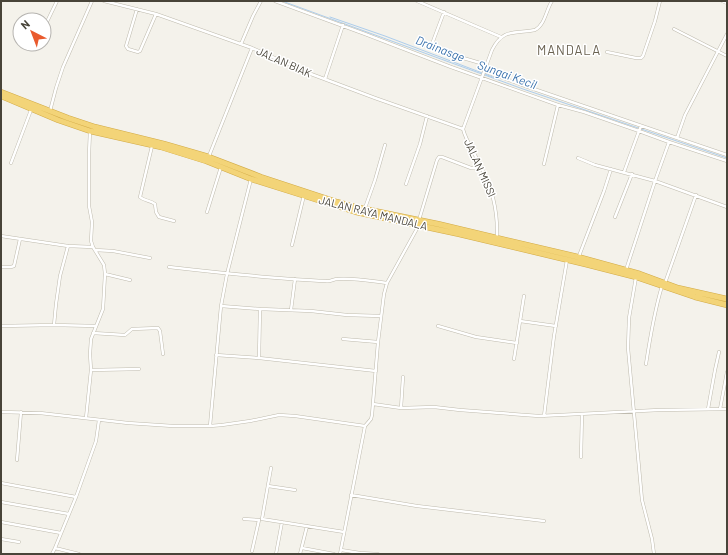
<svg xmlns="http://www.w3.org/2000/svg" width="728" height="555" font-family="Barlow,sans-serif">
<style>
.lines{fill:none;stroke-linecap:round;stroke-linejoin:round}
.stream{stroke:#adcdeb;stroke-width:1}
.street-casing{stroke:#bfbbae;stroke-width:3.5}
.highway-casing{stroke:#d2ab48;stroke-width:6}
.street{stroke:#fff;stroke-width:2.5}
.highway{stroke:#f3d478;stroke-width:5}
.labels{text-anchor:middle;stroke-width:3;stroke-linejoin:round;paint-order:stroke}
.street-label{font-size:11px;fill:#484439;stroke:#fff}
.water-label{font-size:12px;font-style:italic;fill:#3a72ad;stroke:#fff}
.quarter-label{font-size:13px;letter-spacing:1px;fill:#6a6251;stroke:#fff}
</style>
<rect width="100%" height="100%" fill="#f4f2eb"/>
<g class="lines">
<path class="stream" d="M282 1 523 89 727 158
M330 17 385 36 498 79"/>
<g class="street-casing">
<path id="street" d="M104 1 156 14 252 48 311 74 375 98 463 129
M275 1 365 34 451 67 558 105 544 164
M417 1 501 37
M722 1 727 3
M137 9 126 46 128 49 138 52 140 51 156 14
M444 12 432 44V47L436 50 487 65
M44 28 57 1
M674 29 727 56
M727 34 685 115 677 138 727 155
M241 44 253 16 261 1
M607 52 636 58H641L643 56 655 21 660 1
M484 71 528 87 677 138
M325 79 343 25
M558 105 584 112 639 131 641 126
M50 111 56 88 63 67 92 1
M152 146 140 197C144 201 150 200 155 204L156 212 159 217 174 221
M209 156 252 48
M578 158 595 165 655 181 727 207
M11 163 31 110
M624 172 639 131 669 142
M406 184 420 144 427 116
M365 208 375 180 385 145
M207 212 221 167
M615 217 632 174
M419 220 437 160 439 157H442L471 168 482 169
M1 236 68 246 93 247
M497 238C498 209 492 188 479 163 474 152 466 141 463 129L492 50C503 28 514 34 535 30 545 25 546 10 552 1
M292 245 304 195
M95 250 113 251 150 258
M579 256 604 191 611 169
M1 267H11L14 266 20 239
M169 267C221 273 273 279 326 281 330 282 333 279 338 279 354 278 371 281 387 283
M626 270 655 181 669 142 727 161
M105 274 130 280
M636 277 629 318 628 348 642 500 652 539 654 554
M665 283 696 195
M221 306 260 309 311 311 347 315 381 316
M291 310 295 279
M520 321 556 326
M54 325 56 304 60 276 68 246
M1 326 54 325 96 326
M438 326 476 337 517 343
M93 333 125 335 132 329 158 328 160 331 163 354
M343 339 378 342
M216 355 259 358 376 371
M259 358 260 309
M514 359 524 296
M646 364C650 338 654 312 662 286
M91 370 139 369
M373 404 401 408 434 407 460 410 539 416 659 410 727 409
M401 408 403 377
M708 409 715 370 719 352
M720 409 727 372
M1 412 40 413 128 423 173 426H210L222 425 250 421 279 415 295 416 365 426 371 419 372 415 378 342 384 294 387 283 419 225
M544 416 554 336 567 260
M86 418 91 370 90 354 91 339 103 309 105 274 104 265 93 247 91 241 92 222 89 206V154L90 131
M210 426 221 306 227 274 251 179
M581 457 582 414
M17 460 21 412
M271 468 262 519 344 532
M1 483 76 497
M268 486 295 490
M351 495 417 506 544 521
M1 502 69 514
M244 519 259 520
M1 522 61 533
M1 539 19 542
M55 548 79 554
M302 548 334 554
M341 550 360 553 378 554
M252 551 259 520
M52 554 55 548 76 497 96 441 99 420
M276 554 282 522
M300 554 307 526
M340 554 365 426"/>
</g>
<g class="highway-casing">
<path id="highway" d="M1 92 68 118 95 127 164 144 209 157 261 177 337 202 355 207 438 224 578 257 640 274 678 288 727 299
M1 96 58 120 90 131 161 147 206 161 251 179 356 212 459 234 585 264 636 277 695 297 727 305"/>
</g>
<use href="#street" class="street"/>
<use href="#highway" class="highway"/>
</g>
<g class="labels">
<g class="street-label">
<text transform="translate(284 62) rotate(24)" y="4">JALAN BIAK</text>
<text transform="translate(480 168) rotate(66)" y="4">JALAN MISSI</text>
<text transform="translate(373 213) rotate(14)" y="4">JALAN RAYA MANDALA</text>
</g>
<g class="water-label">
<text transform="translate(440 49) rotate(21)" y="4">Drainasge</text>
<text transform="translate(507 75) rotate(20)" y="4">Sungai Kecil</text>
</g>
<g class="quarter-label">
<text x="569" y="55">MANDALA</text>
</g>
</g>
<rect width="728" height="555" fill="none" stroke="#484439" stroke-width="4"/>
<g transform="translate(32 32) rotate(318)"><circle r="19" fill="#ffffff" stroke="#b6b4b0"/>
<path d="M0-3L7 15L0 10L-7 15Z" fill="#e95a2d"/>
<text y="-6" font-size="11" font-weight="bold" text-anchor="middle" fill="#484439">N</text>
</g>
</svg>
